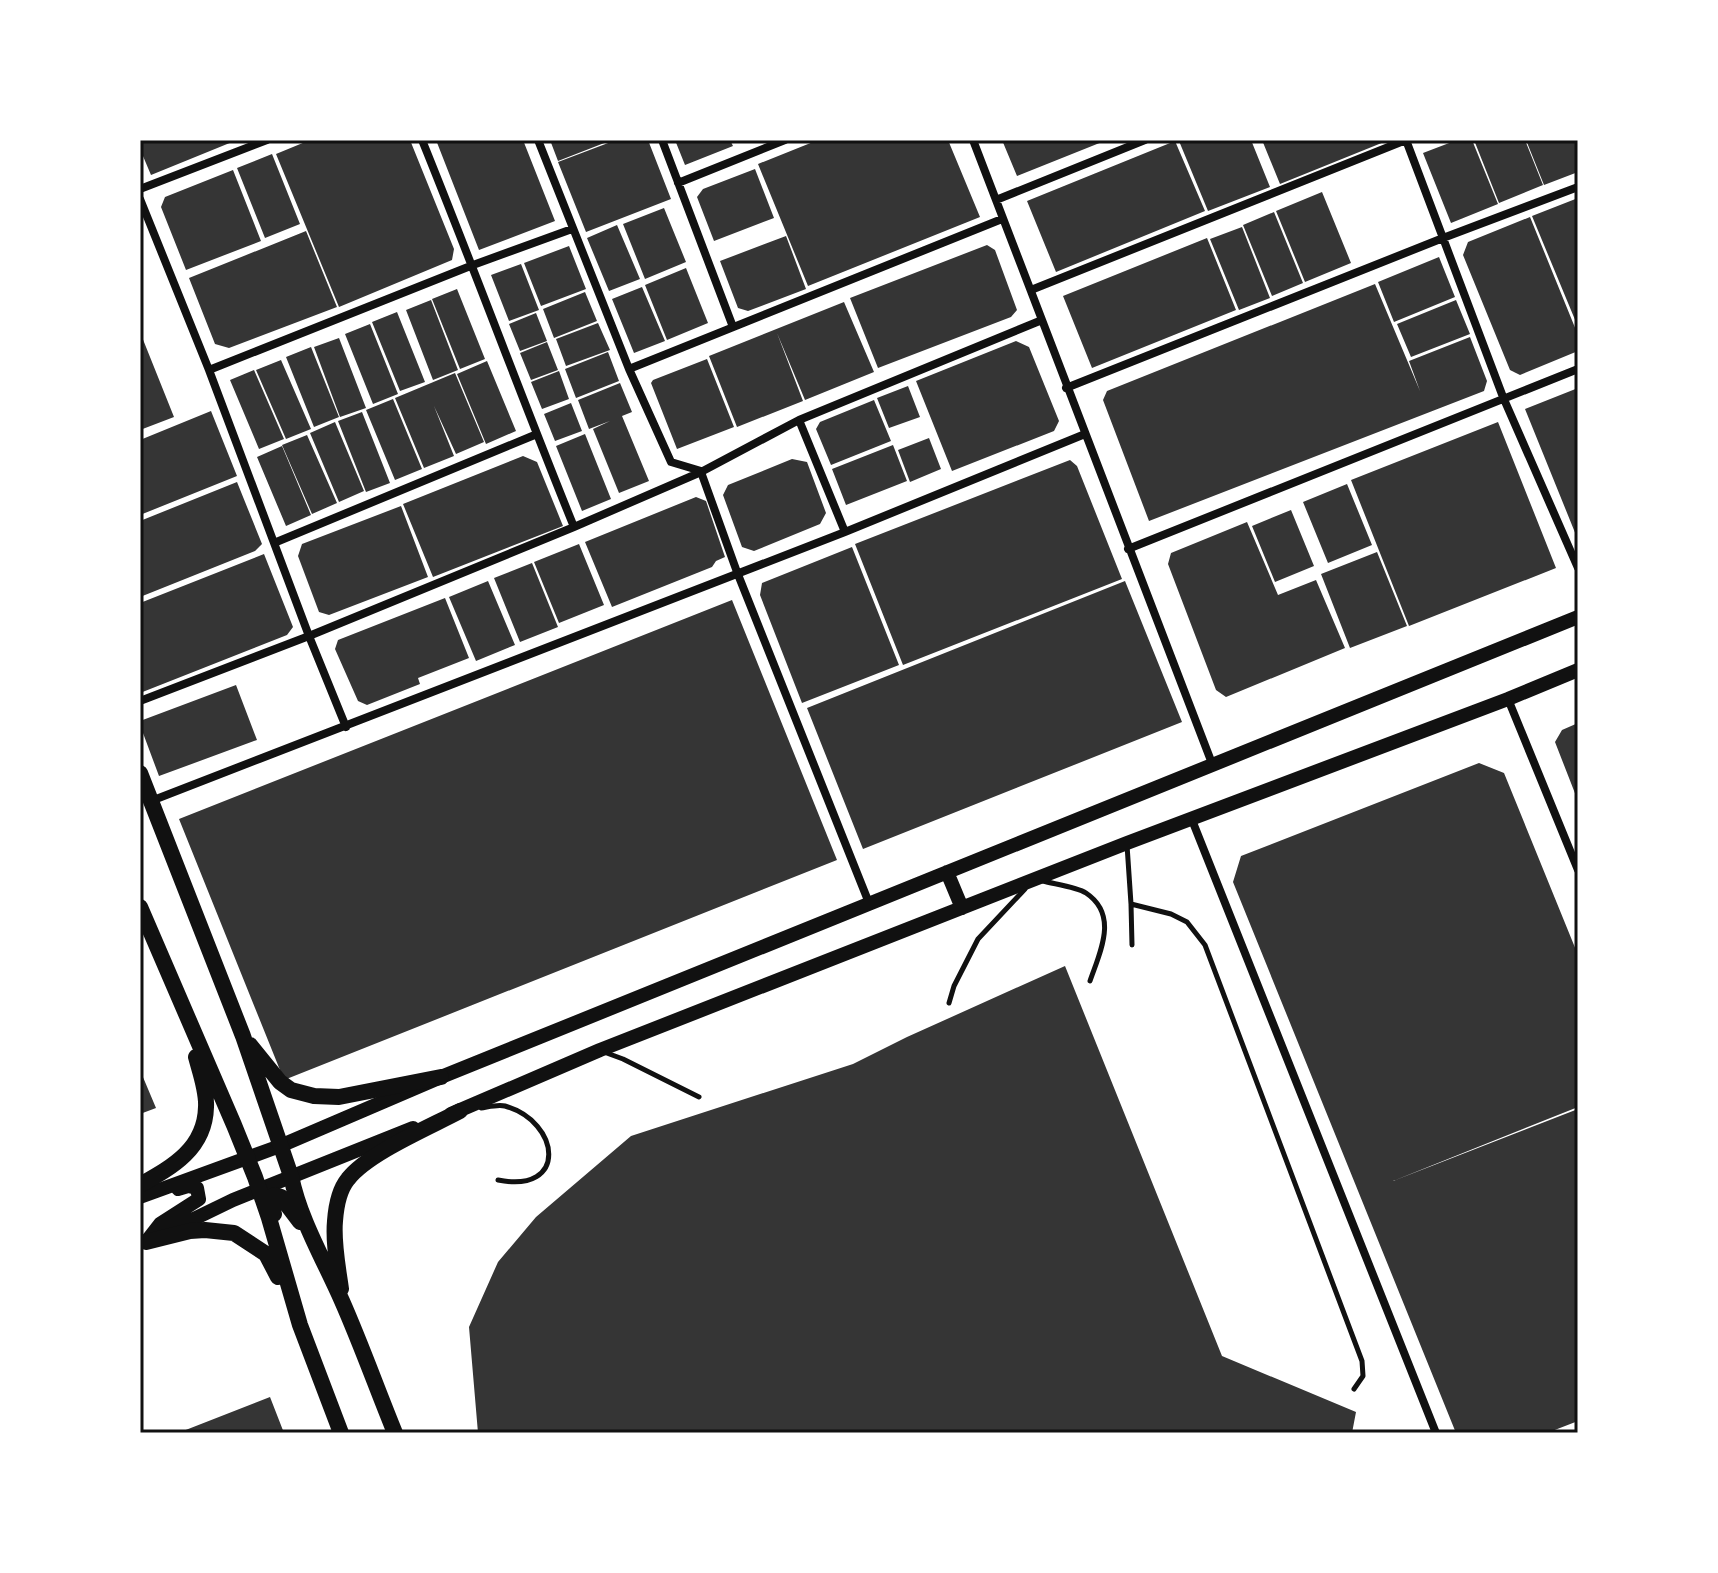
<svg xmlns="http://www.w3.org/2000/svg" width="1718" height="1573" font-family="Jost,sans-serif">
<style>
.building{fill:#353535}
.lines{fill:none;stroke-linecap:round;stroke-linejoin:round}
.service{stroke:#111;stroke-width:5}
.minor{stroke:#111;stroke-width:8}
.secondary{stroke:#111;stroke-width:14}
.primary{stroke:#111;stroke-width:16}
.neatline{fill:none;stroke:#111;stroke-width:3}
</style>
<rect width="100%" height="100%" fill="#fff"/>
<path class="building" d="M140 140H237L151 175 140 149Z
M310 140H410L454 249 452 260 339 307 276 154Z
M436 140H523L555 221 479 250Z
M550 140H612L558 161Z
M616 140H648L671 199 586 232 558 162Z
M675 140H730L733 146 685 165Z
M818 140H948L980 217 808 286 758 164Z
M1002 140H1107L1017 176Z
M1181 140H1251L1270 187 1208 211 1179 141Z
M1262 140H1389L1280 184Z
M1457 140H1472L1498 204 1451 223 1423 153Z
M1474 140H1525L1543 185 1499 203Z
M1526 140H1578V172L1544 185Z
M1175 141 1205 211 1056 272 1027 201Z
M272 154 300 224 265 238 237 168Z
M755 169 774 218 714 241 697 197 703 189Z
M233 170 261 241 186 270 161 207 165 197Z
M1322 192 1351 263 1305 282 1276 211Z
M1578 198V327L1532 216Z
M664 208 686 262 645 279 623 224Z
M1274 212 1303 283 1272 296 1243 225Z
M1530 217 1578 335V351L1520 375 1510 370 1463 255 1468 242Z
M617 225 640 279 609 291 587 238Z
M1242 227 1270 298 1239 310 1210 239Z
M306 231 337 307 229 348 215 344 189 278Z
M786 236 806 289 748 311 738 308 720 261Z
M1207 238 1236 310 1092 368 1063 296Z
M987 245 995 250 1017 310 1011 317 878 368 850 298Z
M569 246 586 289 541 306 524 263Z
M1439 257 1455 297 1394 322 1378 282Z
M521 264 539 310 509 321 491 275Z
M686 268 708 323 667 340 645 285Z
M1375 284 1420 391 1409 361 1470 337 1487 381 1484 391 1149 521 1103 400 1107 391Z
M642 287 665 341 634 353 612 299Z
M457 289 485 359 460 369 432 299Z
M585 292 597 321 554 338 543 309Z
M431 300 458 370 433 380 406 310Z
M1456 300 1470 334 1411 357 1397 324Z
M844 302 874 372 805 400 777 333 803 401 737 427 709 356Z
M397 312 425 382 400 391 372 322Z
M536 313 547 341 520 351 509 324Z
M598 323 610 350 566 366 556 339Z
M370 324 398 394 373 404 345 334Z
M140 332 174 417 140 430Z
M339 338 366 408 340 417 314 347Z
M1016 341 1029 347 1059 421 1054 431 952 471 916 381Z
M547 342 558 370 531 380 520 353Z
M311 347 339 417 314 427 286 357Z
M608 352 619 381 576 398 565 369Z
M707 359 734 427 677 449 651 383 653 380Z
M281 360 311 429 286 439 256 370Z
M487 361 516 431 486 444 457 374Z
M254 370 284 439 259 449 230 380Z
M559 371 569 399 542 409 531 382Z
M455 373 484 442 456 454 434 406 454 456 424 468 395 398Z
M620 383 632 412 622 416 649 481 619 493 593 429 610 421 589 429 578 400Z
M908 386 920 417 889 428 877 398Z
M1578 388V540L1525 409Z
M393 399 422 469 395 480 366 410Z
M874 400 891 441 831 465 816 429 820 422Z
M571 403 582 431 555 441 544 414Z
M211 411 237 476 140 515V440Z
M362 412 390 483 366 492 338 421Z
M335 422 364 491 339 502 310 433Z
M1498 422 1556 568 1409 626 1351 480Z
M585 434 611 499 582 511 556 446Z
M307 435 337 503 312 514 282 445Z
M929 438 941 469 910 482 898 450Z
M893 445 907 481 846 505 832 469Z
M282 446 311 515 286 526 257 457Z
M523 456 537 462 563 526 433 577 403 504Z
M792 459 807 462 826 513 820 524 754 551 742 547 723 495 728 485Z
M1070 460 1077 466 1122 579 903 665 855 544Z
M237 482 262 544 255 551 140 597V521Z
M1347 484 1372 545 1328 563 1303 502Z
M696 497 706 501 725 557 716 561 712 567 612 607 585 542Z
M401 506 428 577 329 615 319 612 298 556 302 544Z
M1291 510 1314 566 1275 582 1252 526Z
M1247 522 1278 595 1316 580 1345 648 1226 697 1216 690 1168 564 1171 553Z
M579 544 604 605 559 623 534 562Z
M852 547 899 665 802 703 760 595 762 583Z
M1377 552 1407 626 1350 648 1321 574Z
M264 554 293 627 287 635 140 693V603Z
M532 563 558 627 520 642 494 578Z
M488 581 515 645 476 661 449 597Z
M1125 581 1182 722 863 849 807 708Z
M445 598 469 658 418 678 420 684 367 705 358 701 335 649 338 640Z
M732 600 837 860 284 1080 179 819Z
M236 685 257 740 159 776 140 725V721Z
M1578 723V801L1555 742 1562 730Z
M1479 763 1504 773 1578 955V1107L1393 1181 1578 1109V1421L1547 1433H1456L1233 882 1241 856Z
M1065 966 1222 1356 1356 1412 1352 1433H478L469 1327 498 1262 536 1217 631 1136 853 1064 907 1037Z
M140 1070 156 1108 140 1114Z
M270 1397 284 1433H178Z"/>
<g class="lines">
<path class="service" d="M1127 845 1131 904 1171 914 1187 922 1205 945 1362 1361 1363 1376 1354 1389
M1043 881C1054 884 1077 887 1086 893 1119 915 1100 952 1090 981
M1131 904 1132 945
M949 1003 954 986 978 939 1025 889
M604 1052 623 1059 699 1097
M481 1108C488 1107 498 1104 505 1106 561 1122 568 1194 498 1180"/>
<path class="minor" d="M422 140C474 268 522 399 574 527
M538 140 629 369 671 462 701 471
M662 140 733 327
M973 140 1213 766
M1406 140 1503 397 1578 568
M678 183 785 140
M140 189 267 140
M140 199 209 370 309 636 346 727
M996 200 1145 140
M1031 290 1406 140
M629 369 1002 219
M209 370 473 265 572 229
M1066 388 1443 238 1578 187
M799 420 845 532
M701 472 737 572 869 903
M274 543 537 434
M1128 549 1578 369
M1508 699 1578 870
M140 701 309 636 574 527 701 472 799 420 1042 320
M151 801 845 532 1085 434
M1192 820 1436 1433"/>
<path class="secondary" d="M947 872 962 908
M451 1114 600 1050 1127 843 1508 699 1578 670
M140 1197 280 1146 441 1077 1578 617
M167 1232 233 1200 413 1128
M146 1242 160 1224 199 1199 197 1188 188 1186 178 1189"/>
<path class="primary" d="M140 773 243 1036 291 1176C300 1220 324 1260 342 1301 361 1344 377 1389 395 1433
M140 907 234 1125 255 1177 269 1218 300 1325 341 1433
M250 1045 280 1082 291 1090 314 1096 339 1097 441 1077
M140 1185C172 1167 205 1149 206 1107 207 1091 200 1072 196 1057
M274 1214 269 1201 274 1195 281 1197 300 1222
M146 1242 190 1231 205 1230 234 1233 266 1254 278 1277
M341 1289C338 1267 333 1243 335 1221 336 1207 339 1190 348 1179 368 1153 430 1127 460 1111"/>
</g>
<rect width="1718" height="1573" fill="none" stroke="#ffffff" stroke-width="284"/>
<rect x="142" y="142" width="1434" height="1289" class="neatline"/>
</svg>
